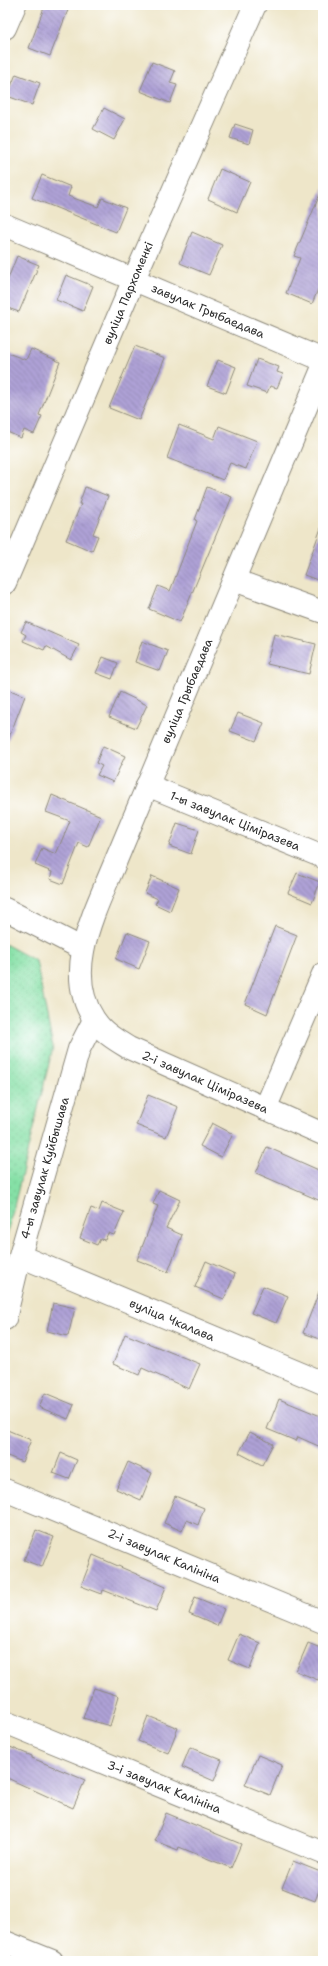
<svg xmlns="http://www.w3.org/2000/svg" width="328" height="1966" font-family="'Shantell Sans',sans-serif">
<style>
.garden{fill:url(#garden-dots);stroke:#588668}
.building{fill:url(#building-back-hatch)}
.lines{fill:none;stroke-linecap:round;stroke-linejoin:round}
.minor-casing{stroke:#8c887a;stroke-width:24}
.tertiary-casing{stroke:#8c887a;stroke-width:24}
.minor{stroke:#fff;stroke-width:22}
.tertiary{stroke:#fff;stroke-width:22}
.labels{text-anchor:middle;stroke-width:3;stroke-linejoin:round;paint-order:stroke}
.street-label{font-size:12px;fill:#2b2b2b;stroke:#fff}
</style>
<defs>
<pattern id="garden-dots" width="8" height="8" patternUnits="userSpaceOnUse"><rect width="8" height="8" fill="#85e0a6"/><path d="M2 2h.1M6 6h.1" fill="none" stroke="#73c08f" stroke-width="1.8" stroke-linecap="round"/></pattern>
<pattern id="building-back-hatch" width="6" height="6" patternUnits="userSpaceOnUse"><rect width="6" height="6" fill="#aea1d6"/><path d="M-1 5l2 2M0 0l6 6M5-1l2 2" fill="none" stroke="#8e83ae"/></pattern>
</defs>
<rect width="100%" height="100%" fill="#fff"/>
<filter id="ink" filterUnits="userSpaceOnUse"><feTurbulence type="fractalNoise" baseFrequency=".025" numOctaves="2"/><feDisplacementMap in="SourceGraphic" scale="8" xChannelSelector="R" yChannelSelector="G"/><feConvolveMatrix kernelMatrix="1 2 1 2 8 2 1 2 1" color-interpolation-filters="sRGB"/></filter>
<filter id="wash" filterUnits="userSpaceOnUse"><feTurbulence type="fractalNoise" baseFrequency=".012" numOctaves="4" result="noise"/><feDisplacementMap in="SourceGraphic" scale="16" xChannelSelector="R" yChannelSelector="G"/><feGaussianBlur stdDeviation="0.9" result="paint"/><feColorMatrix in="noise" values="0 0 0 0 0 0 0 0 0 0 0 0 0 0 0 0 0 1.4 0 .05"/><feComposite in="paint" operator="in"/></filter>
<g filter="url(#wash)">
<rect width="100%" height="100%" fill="#eee6c9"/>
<path class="garden" d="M5 944 36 961 53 1047 5 1243Z"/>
<g id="blocks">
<path class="building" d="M45 5H70L50 56 29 48Z
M152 62 175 71 170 83 177 85 170 103 140 91Z
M16 74 40 83 32 105 7 96Z
M104 108 125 119 114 140 93 129Z
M235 124 253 130 249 144 230 138Z
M220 169 250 182 237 212 208 199Z
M42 175 71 187 68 196 98 207 102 198 126 208 116 232 32 198Z
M323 187V277L312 304 286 293 300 258 294 256Z
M192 232 222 245 209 275 180 263Z
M17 256 39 265 19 312 5 307V286Z
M66 275 93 286 83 311 56 300Z
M135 346 165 358 139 420 109 408Z
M31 349 60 362 39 415 42 416 34 434 24 430 21 438 5 431V352L26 360Z
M257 359 279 367 277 372 283 374 277 388 270 386 267 393 247 386Z
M218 360 236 367 226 393 207 386Z
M179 425 214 439 219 426 257 441 246 469 230 463 223 480 167 458Z
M85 487 108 496 93 534 98 536 92 551 66 540 81 504H79Z
M207 487 232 497 180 622 149 609 158 586 170 591 197 521 195 520Z
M321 528H323V582L304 575Z
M26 622 79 645 71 660 46 646 44 650 23 641 26 635 21 632Z
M274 634 316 644 309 674 267 664Z
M142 641 168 651 160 671 135 662Z
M103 657 118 663 112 679 96 673Z
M5 688 25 696 6 745H5Z
M120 692 147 705 136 728 109 717Z
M238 713 264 723 256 741 230 731Z
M103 746 125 756 113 782 97 775 102 766 96 763Z
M52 795 101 816 88 847 79 843 63 884 50 879 52 872 35 865 42 848 56 854 70 821 46 812Z
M177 823 199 830 191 854 169 846Z
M297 873 320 882 312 903 288 893Z
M152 876 179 888 170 911 155 904 158 899 145 893Z
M275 926 297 935 267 1014 245 1004Z
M127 932 150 941 139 969 116 959Z
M148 1095 178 1107 166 1137 136 1125Z
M212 1123 233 1134 221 1157 200 1146Z
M267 1147 323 1172V1202L256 1173Z
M159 1190 180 1200 166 1228 182 1235 168 1272 137 1260 158 1206 153 1204Z
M102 1203 124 1212 114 1235 108 1233 105 1240 100 1239 97 1245 80 1238 91 1208 99 1211Z
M206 1261 235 1274 224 1299 195 1287Z
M322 1284H323V1340L303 1333Z
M263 1286 288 1296 276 1323 251 1313Z
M53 1303 75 1308 68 1336 47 1331Z
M125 1334 200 1364 189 1389 142 1368 139 1375 113 1364Z
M45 1393 74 1405 68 1419 39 1407Z
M279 1399 323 1417V1448L298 1437 296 1441 267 1429Z
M5 1429 31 1440 22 1462 5 1455Z
M250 1432 273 1444 262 1465 239 1453Z
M61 1453 77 1460 69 1479 53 1473Z
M128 1462 152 1473 141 1500 116 1489Z
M175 1496 204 1508 198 1525 187 1520 182 1531 164 1523Z
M36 1530 54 1537 42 1567 24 1560Z
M93 1555 166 1587 156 1611 103 1590 102 1594 81 1586Z
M195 1597 224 1609 217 1626 189 1614Z
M239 1634 260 1643 250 1669 228 1660Z
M308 1643 323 1649V1669L318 1680 296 1671Z
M94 1688 119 1696 110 1726 83 1718Z
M148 1716 178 1728 168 1753 138 1741Z
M10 1747 32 1756V1758L85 1780 73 1808 5 1777V1758Z
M190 1747 222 1760 214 1781 182 1767Z
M258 1755 282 1765 270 1795 245 1785Z
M166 1813 241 1844 231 1868 179 1847 178 1850 155 1841Z
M293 1861 323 1873V1880L315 1901 282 1888Z"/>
</g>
</g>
<g filter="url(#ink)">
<use href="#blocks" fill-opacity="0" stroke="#8c887a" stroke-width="1"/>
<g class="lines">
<g class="minor-casing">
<path id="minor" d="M5 28 15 5
M5 225 323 360
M234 580 323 612
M5 583 134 279 255 5
M147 785 323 857
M5 909 83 949
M265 1109 323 974
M20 1256 323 1383
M5 1319 20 1256 79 1049 94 1020
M5 1490 323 1622
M5 1722 323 1853
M5 1942 52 1961"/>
</g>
<g class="tertiary-casing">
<path id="tertiary" d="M323 367 117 858C98 906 61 969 94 1019 102 1032 116 1040 129 1048L323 1134"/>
</g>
<use href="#minor" class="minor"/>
<use href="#tertiary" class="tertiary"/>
</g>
</g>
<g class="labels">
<g class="street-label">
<text transform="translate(128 293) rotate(-67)" y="4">вуліца Пархоменкі</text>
<text transform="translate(208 311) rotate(23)" y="4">завулак Грыбаедава</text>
<text transform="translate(187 691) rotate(-67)" y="4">вуліца Грыбаедава</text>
<text transform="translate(235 821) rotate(22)" y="4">1-ы завулак Ціміразева</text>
<text transform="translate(205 1082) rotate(24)" y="4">2-і завулак Ціміразева</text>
<text transform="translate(45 1168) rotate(-74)" y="4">4-ы завулак Куйбышава</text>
<text transform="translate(172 1320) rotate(23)" y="4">вуліца Чкалава</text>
<text transform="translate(164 1556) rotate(23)" y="4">2-і завулак Калініна</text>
<text transform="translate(164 1787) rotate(22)" y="4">3-і завулак Калініна</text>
</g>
</g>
<rect width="328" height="1966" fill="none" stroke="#fff" stroke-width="20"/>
</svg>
